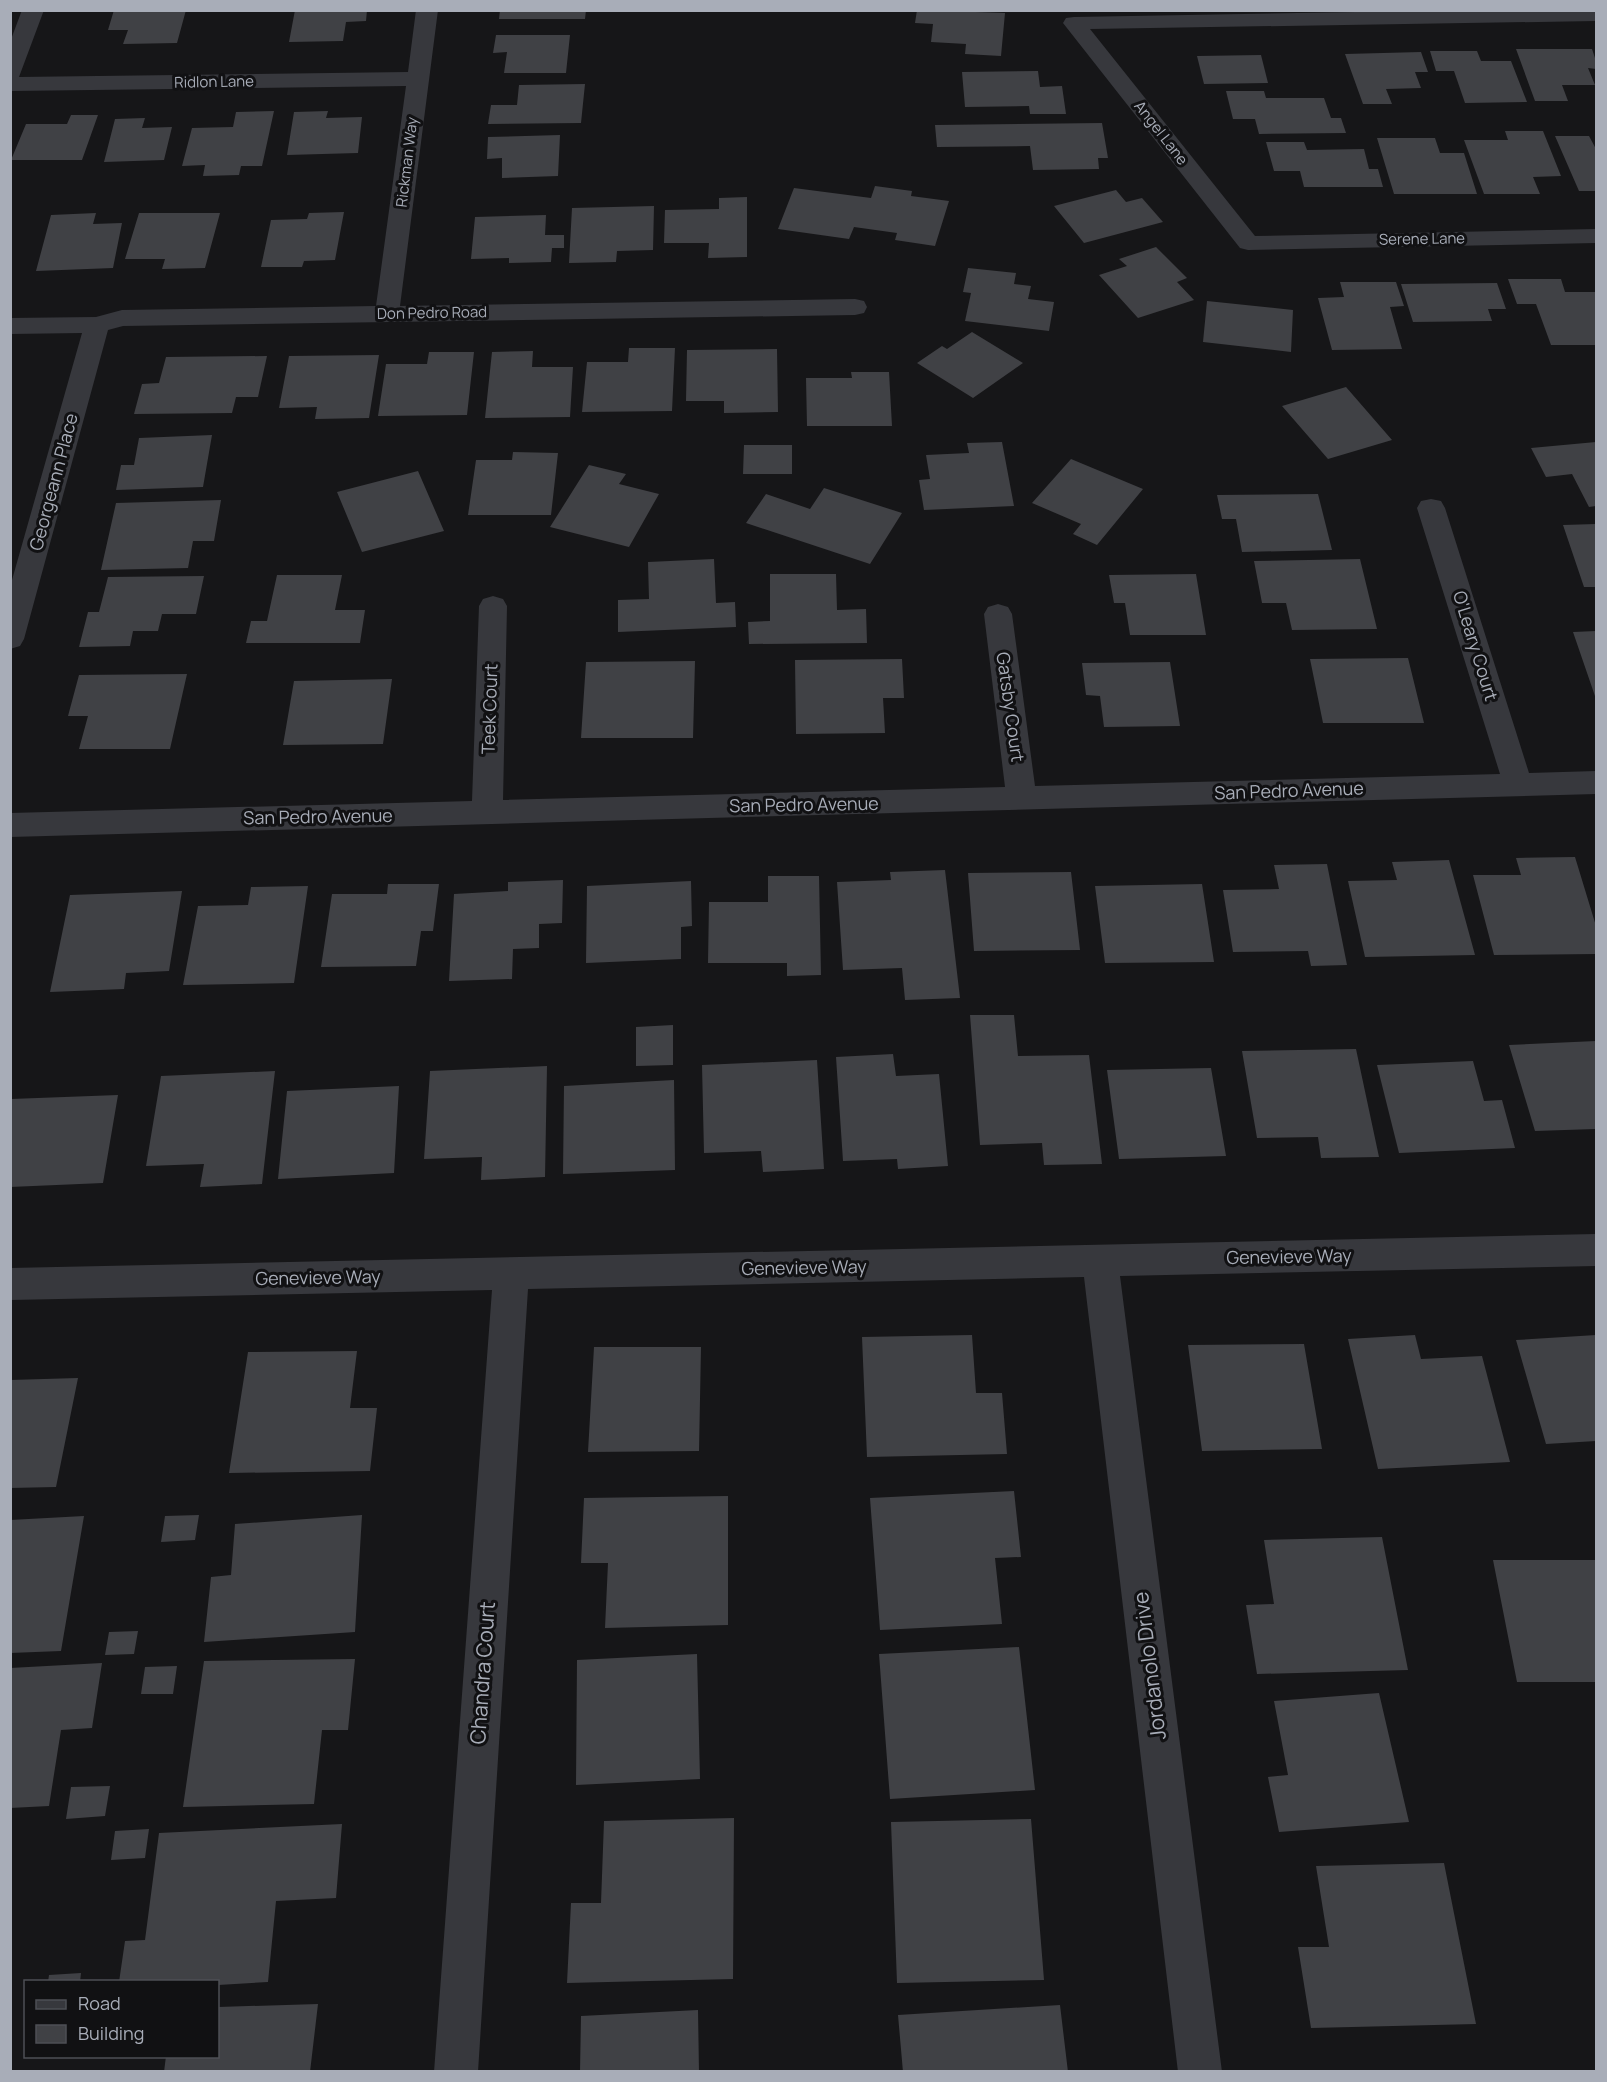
<svg xmlns="http://www.w3.org/2000/svg" width="1607" height="2082" font-family="Manrope,sans-serif">
<style>
.building{fill:#404145}
.lines{fill:none;stroke-linecap:round;stroke-linejoin:round}
.minor{fill:#37383d;fill-rule:evenodd}
.labels{text-anchor:middle;stroke-width:6;stroke-linejoin:round;paint-order:stroke}
.far-street-label{font-size:15px;fill:#a8adb8;stroke:#111113}
.street-label{font-size:18px;fill:#a8adb8;stroke:#111113}
.near-street-label{font-size:21px;fill:#a8adb8;stroke:#111113}
</style>
<rect width="100%" height="100%" fill="#161618"/>
<path class="building" d="M114 10H186L177 43 123 44 128 30H108Z
M295 10H367L366 21 346 22 343 41 289 42Z
M500 10H586L585 19H499Z
M917 10 1005 13 1001 56 965 54 966 44 931 42 933 24 915 23Z
M496 35H570L566 73H504L507 52 493 53Z
M1516 49H1592L1596 61V69L1588 68 1595 85H1562L1568 101H1535Z
M1430 51H1477L1481 61H1511L1527 102 1465 103 1454 71H1436Z
M1421 52 1428 72H1415L1421 88 1386 89 1392 104H1363L1345 54Z
M1261 55 1268 83 1204 84 1197 56Z
M1038 71 1040 87 1062 86 1066 114H1030L1029 106 965 107 962 72Z
M585 84 581 123 488 124 491 105H517L519 85Z
M1226 91H1264L1266 98H1324L1331 118H1341L1346 133 1259 134 1255 119H1233Z
M274 111 262 166H241L239 175 203 176 205 165 182 166 192 128 233 127 236 112Z
M328 111 326 118 362 117 358 153 287 155 294 112Z
M71 115H98L82 160H11L26 124H67Z
M145 118 142 128 172 127 164 160 104 162 115 119Z
M1102 123 1108 158H1098L1099 169 1033 170 1030 146 937 147 935 125Z
M1505 131H1543L1561 176 1533 177 1540 194H1484L1464 140H1508Z
M560 135 558 176 502 178V158L487 159 488 137Z
M1555 136H1589L1596 149V191H1579Z
M1377 138H1435L1440 153H1464L1477 194H1394Z
M1266 142H1304L1307 150 1364 149 1369 169H1378L1383 187H1304L1300 171H1274Z
M875 186 912 191 911 196 949 201 935 246 895 240 897 233 854 227 849 239 778 229 794 188 871 198Z
M1116 190 1126 202 1142 198 1163 222 1084 243 1054 206Z
M747 197V257L708 258 709 243H664L665 210 719 209V198Z
M654 206 653 250 617 251 616 262 569 263 572 208Z
M344 212 335 260 304 261 302 267H261L271 220 307 219 309 213Z
M96 213 93 224 122 223 113 268 36 271 51 215Z
M139 213H220L205 268 162 269 165 259H125Z
M546 215 545 235H564V248H552L551 262 509 263V258L471 259 475 217Z
M1156 247 1187 278 1177 282 1194 300 1138 318 1099 275 1127 266 1119 259Z
M968 268 1016 273 1014 284 1031 286 1028 299 1054 302 1049 331 965 321 971 293 963 292Z
M1508 279H1561L1565 292H1596V345H1551L1536 304H1517Z
M1340 282H1396L1404 306 1390 307 1402 349 1332 350 1318 298 1344 297Z
M1497 283 1506 309H1488L1492 321 1413 322 1401 284Z
M1207 301 1293 310 1291 352 1203 342Z
M972 332 1023 363 973 398 917 363 942 346 947 349Z
M629 348H675L672 411 582 412 587 362H628Z
M777 349 778 412 724 413V401H686L687 350Z
M533 351 532 367H573L570 417 485 418 492 352Z
M429 352H474L467 415 378 416 386 364H427Z
M379 355 369 418 315 419 317 407 279 408 289 356Z
M267 356 258 397H236L232 413 134 414 142 384 159 383 166 357Z
M851 372H889L892 426H807L806 378H852Z
M1346 387 1392 440 1328 459 1282 406Z
M212 435 203 487 116 490 121 465H134L139 438Z
M1002 442 1014 506 924 510 919 480 930 479 926 455 969 453 967 443Z
M1596 442V506L1589 507 1572 474 1546 477 1531 448Z
M744 445H792V474H743Z
M513 452 558 453 551 515H468L476 460H512Z
M1071 459 1143 489 1097 545 1073 534 1081 524 1032 503Z
M589 465 626 474 619 484 659 494 629 547 550 527Z
M418 471 444 531 362 552 337 492Z
M824 488 902 513 870 564 746 523 766 494 810 509Z
M1318 494 1332 550 1242 552 1236 519H1222L1217 495Z
M221 500 214 541H193L188 568 101 570 116 503Z
M1596 524V587H1584L1563 525Z
M714 559 716 603 735 602 736 627 618 632V600L649 599 648 562Z
M1360 559 1377 629 1292 630 1286 603H1262L1254 561Z
M770 574H836L837 610 866 609 867 643 749 644 748 622 770 621Z
M1196 574 1206 635H1130L1125 603H1114L1109 575Z
M277 575H342L335 610H365L360 643H246L251 621H267Z
M204 576 196 614H162L158 631H133L130 646 79 647 88 612H99L108 577Z
M1596 631V699L1573 632Z
M1408 658 1424 723H1323L1310 659Z
M902 659 904 698H883L885 733 796 734 795 660Z
M695 661 693 738H581L586 662Z
M1170 662 1180 726 1104 727 1100 696 1086 695 1082 663Z
M187 674 170 749H79L88 716H68L79 675Z
M392 679 383 744 283 745 294 681Z
M1575 857 1596 926V954L1494 955 1473 875H1521L1516 858Z
M1449 860 1475 955 1365 957 1348 881 1397 880 1392 862Z
M1327 864 1347 965 1311 966 1308 951 1233 952 1223 890 1279 889 1274 865Z
M945 870 960 998 905 1000 902 968 843 970 837 882 891 880 890 872Z
M1071 872 1080 950 974 951 968 873Z
M768 876H819L821 975 787 976V963H708L709 902H768Z
M563 880 562 923 539 924V948L513 949 512 979 449 981 454 894 508 891V882Z
M691 881 692 926 681 927V959L586 963 587 886Z
M388 884H439L433 931H421L416 966 321 967 332 894H387Z
M1202 884 1214 962 1105 963 1095 886Z
M308 886 294 983 183 985 198 906 248 905 251 887Z
M182 891 169 971 126 973 124 989 50 992 70 895Z
M970 1015H1014L1018 1056 1089 1055 1102 1164 1044 1165 1042 1143 980 1145Z
M673 1025V1065L636 1066V1027Z
M1596 1041V1133L1595 1129 1535 1131 1509 1045Z
M1356 1049 1379 1157 1321 1158 1318 1137 1257 1138 1242 1051Z
M893 1054 896 1076 939 1074 948 1166 898 1169 897 1159 843 1161 836 1057Z
M817 1060 824 1169 763 1172 761 1151 704 1153 702 1065Z
M1473 1061 1484 1101 1502 1100 1515 1148 1399 1153 1377 1065Z
M547 1066 545 1177 481 1180 482 1157 424 1159 430 1071Z
M1211 1068 1226 1156 1119 1159 1107 1070Z
M275 1071 262 1184 200 1187 204 1164 146 1166 161 1076Z
M674 1080 675 1170 563 1174 564 1086Z
M399 1086 394 1173 278 1179 287 1091Z
M118 1095 103 1183 10 1187 11 1099Z
M972 1335 976 1393H1002L1007 1454 867 1457 862 1337Z
M1415 1335 1421 1359 1482 1356 1510 1462 1378 1469 1348 1339Z
M1596 1335V1441L1546 1444 1516 1340Z
M1304 1344 1322 1449 1202 1451 1188 1345Z
M594 1347H701L699 1451 588 1452Z
M357 1351 350 1408H377L370 1471 229 1473 248 1352Z
M78 1378 56 1487 10 1488V1380Z
M1014 1491 1021 1557 995 1558 1002 1624 880 1630 870 1498Z
M728 1496V1625L605 1628 608 1563H581L584 1498Z
M199 1515 195 1540 161 1542 165 1516Z
M362 1515 355 1632 204 1642 211 1577 231 1575 235 1524Z
M84 1516 61 1651 10 1653V1520Z
M1382 1537 1408 1670 1257 1674 1246 1605 1274 1604 1264 1540Z
M1493 1560H1596V1682H1517Z
M138 1631 134 1654 105 1655 109 1632Z
M1019 1647 1035 1790 890 1799 879 1654Z
M697 1654 700 1779 576 1785 577 1660Z
M355 1659 348 1730H322L314 1804 183 1807 204 1661Z
M102 1663 92 1728 61 1730 49 1806 10 1808V1668Z
M177 1666 173 1694H141L145 1667Z
M1379 1693 1409 1822 1279 1832 1268 1777 1288 1775 1274 1701Z
M110 1786 105 1816 66 1819 71 1787Z
M734 1818 733 1979 567 1983 571 1903H601L604 1821Z
M1031 1819 1044 1980 897 1983 891 1822Z
M342 1824 336 1898 276 1901 268 1982 218 1985V1982H119L125 1941 145 1940 159 1833Z
M149 1829 145 1858 111 1860 115 1831Z
M1444 1863 1476 2024 1311 2028 1298 1947H1329L1316 1866Z
M81 1973 80 1982H48L49 1975Z
M318 2004 310 2072H164L166 2056H218V2007Z
M1060 2005 1068 2072H903L898 2015Z
M698 2010 699 2072H580L581 2016Z"/>
<g class="lines">
<path class="minor" d="M22 10H44L19 77 408 72 416 10H438L400 306 855 299 864 301 867 307 864 313 855 315 123 326 108 330 24 639 20 646 10 649V587L82 333 10 334V318L96 317 122 310 376 306 406 86 10 91V42Z
M1469 10H1596V21L1090 29 1255 236 1596 229V243L1248 250 1240 248 1063 23 1066 18 1074 17Z
M1431 499 1441 501 1445 508 1529 773 1596 771V794L10 837V813L472 801 479 606 483 599 493 596 503 599 507 606 503 800 1005 787 984 614 988 607 998 604 1008 607 1012 614 1035 786 1500 774 1417 508 1421 501Z
M1596 1234V1266L1120 1276 1222 2072H1178L1084 1277 528 1289 478 2072H434L492 1290 10 1300V1268Z"/>
</g>
<g class="labels">
<g class="far-street-label">
<text transform="translate(214 82) rotate(-1)" y="5">Ridlon Lane</text>
<text transform="translate(1161 133) rotate(52)" y="5">Angel Lane</text>
<text transform="translate(407 162) rotate(-83)" y="5">Rickman Way</text>
<text transform="translate(1422 239) rotate(-1)" y="5">Serene Lane</text>
<text transform="translate(432 313) rotate(-1)" y="5">Don Pedro Road</text>
</g>
<g class="street-label">
<text transform="translate(54 482) rotate(-75)" y="6">Georgeann Place</text>
<text transform="translate(1475 646) rotate(73)" y="6">O'Leary Court</text>
<text transform="translate(1010 707) rotate(82)" y="6">Gatsby Court</text>
<text transform="translate(490 709) rotate(-88)" y="6">Teek Court</text>
<text transform="translate(1289 791) rotate(-2)" y="6">San Pedro Avenue</text>
<text transform="translate(804 805) rotate(-1)" y="6">San Pedro Avenue</text>
<text transform="translate(318 817) rotate(-1)" y="6">San Pedro Avenue</text>
<text transform="translate(1289 1257) rotate(-1)" y="6">Genevieve Way</text>
<text transform="translate(804 1268) rotate(-1)" y="6">Genevieve Way</text>
<text transform="translate(318 1278) rotate(-1)" y="6">Genevieve Way</text>
</g>
<g class="near-street-label">
<text transform="translate(1150 1666) rotate(-97)" y="7">Jordanolo Drive</text>
<text transform="translate(483 1673) rotate(-86)" y="7">Chandra Court</text>
</g>
</g>
<rect width="1607" height="2082" fill="none" stroke="#a8adb8" stroke-width="24"/>
<rect x="24" y="1980" width="195" height="78" fill="#111113" stroke="#4d4f55" stroke-width="1.5"/>
<rect x="36" y="2000" width="30" height="9" fill="#37383d" stroke="#4d4f55" stroke-width="1.5"/>
<text x="78" y="2010" font-size="18" fill="#a8adb8">Road</text>
<rect x="36" y="2025" width="30" height="18" fill="#404145" stroke="#4d4f55" stroke-width="1.5"/>
<text x="78" y="2040" font-size="18" fill="#a8adb8">Building</text>
</svg>
